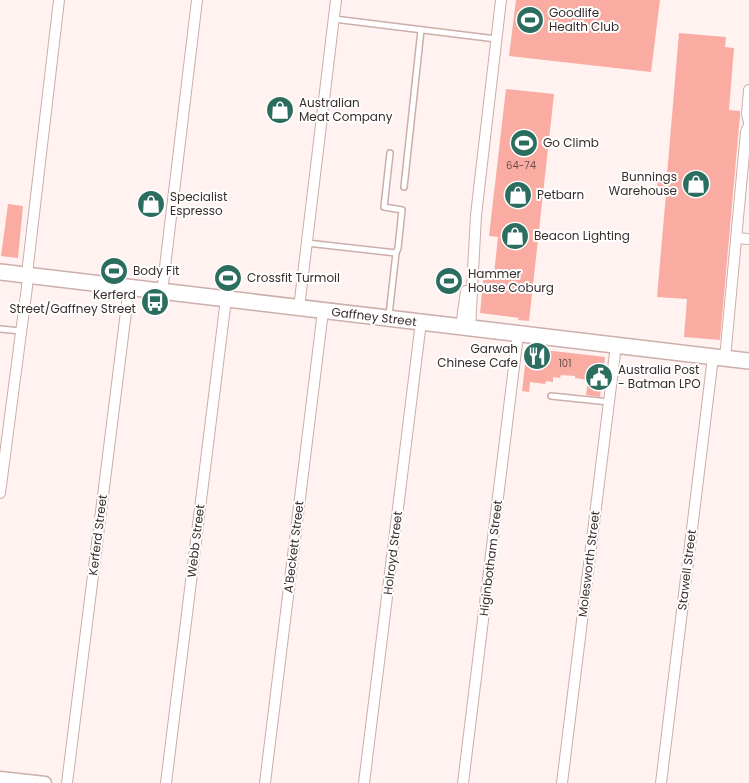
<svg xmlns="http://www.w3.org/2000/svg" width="749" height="783" font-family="Poppins,sans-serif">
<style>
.building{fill:#faaca3}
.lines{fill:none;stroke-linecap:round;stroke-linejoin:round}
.service-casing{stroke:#ccaeaa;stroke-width:8}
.minor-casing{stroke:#ccaeaa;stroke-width:12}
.tertiary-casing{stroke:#ccaeaa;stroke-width:15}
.secondary-casing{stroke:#ccaeaa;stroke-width:18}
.service{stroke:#fff;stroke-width:5}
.minor{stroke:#fff;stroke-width:10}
.tertiary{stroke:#fff;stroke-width:12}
.secondary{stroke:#fff;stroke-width:15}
.labels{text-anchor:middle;stroke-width:4;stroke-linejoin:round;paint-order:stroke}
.number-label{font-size:10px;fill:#694d4a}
.poi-label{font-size:12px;fill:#392d2c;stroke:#fff;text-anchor:start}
.street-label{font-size:12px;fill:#392d2c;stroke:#fff}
</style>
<rect width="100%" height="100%" fill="#fff2f0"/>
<path class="building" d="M516 0H660L651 72 509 56Z
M679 33 726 37 725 47 734 48 729 110 740 111V115L720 340 684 337 687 299 657 297 666 194 657 193 658 175H667Z
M506 89 554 94 529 321 518 320 519 318 480 313 484 273 494 274 498 237 489 236Z
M8 204 23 206 18 258 1 256Z
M527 348 605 357 600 397 586 395 588 380 575 378V376L561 375 560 378 553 377V382L546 381 545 384 530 382 529 392 522 391Z"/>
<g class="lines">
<g class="service-casing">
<path id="service" d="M334 19 496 39
M390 153 384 207 402 210 398 248 396 253
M404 187 421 30
M307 243 396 253 389 315
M0 329 21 331
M551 396 609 402"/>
</g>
<g class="minor-casing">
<path id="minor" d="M749 90 747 114 749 122
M736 238 749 239
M162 292 197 0
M299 308 336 0
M461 327 466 291
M470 328 476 215 501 0
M725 358 746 132 749 125
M0 493 27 287 28 265 59 0
M67 783 129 288
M166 783 226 299
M265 783 323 311
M364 783 421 322
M463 783 518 334
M562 783 616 345
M661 783 713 357"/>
</g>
<g class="tertiary-casing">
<path id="tertiary" d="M0 778 45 783"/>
</g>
<g class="secondary-casing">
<path id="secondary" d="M0 272 749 361"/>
</g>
<use href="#service" class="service"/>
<use href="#minor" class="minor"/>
<use href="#tertiary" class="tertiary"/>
<use href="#secondary" class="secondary"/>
</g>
<defs>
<g id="stadium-disc" transform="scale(1.4375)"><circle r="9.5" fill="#2b6e60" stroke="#fff"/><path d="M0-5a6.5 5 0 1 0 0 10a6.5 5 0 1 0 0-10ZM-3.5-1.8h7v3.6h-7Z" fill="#fff"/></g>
<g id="shop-disc" transform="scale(1.4375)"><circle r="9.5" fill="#2b6e60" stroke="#fff"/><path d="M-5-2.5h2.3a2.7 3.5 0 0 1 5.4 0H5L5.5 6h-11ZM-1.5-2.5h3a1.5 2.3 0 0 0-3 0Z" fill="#fff"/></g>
<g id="bus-disc" transform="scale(1.4375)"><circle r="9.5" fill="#2b6e60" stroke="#fff"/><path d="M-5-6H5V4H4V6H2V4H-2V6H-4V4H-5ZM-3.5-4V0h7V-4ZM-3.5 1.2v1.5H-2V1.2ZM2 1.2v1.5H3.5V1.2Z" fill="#fff"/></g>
<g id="restaurant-disc" transform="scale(1.4375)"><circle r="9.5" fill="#2b6e60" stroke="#fff"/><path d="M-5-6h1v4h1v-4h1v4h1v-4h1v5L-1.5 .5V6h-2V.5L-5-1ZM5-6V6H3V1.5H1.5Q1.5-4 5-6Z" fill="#fff"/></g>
<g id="civic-disc" transform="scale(1.4375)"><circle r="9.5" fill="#2b6e60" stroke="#fff"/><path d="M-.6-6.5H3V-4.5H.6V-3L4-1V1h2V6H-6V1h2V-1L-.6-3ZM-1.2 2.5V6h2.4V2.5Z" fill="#fff"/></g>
</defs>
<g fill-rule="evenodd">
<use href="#stadium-disc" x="530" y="20"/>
<use href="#shop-disc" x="280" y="110"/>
<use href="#stadium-disc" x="524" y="143"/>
<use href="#shop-disc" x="696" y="184"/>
<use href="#shop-disc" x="518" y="195"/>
<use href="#shop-disc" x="151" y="204"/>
<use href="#shop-disc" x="515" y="236"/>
<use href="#stadium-disc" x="114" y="271"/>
<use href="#stadium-disc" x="228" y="278"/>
<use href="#stadium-disc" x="449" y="281"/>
<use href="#bus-disc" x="155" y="302"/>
<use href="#restaurant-disc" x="537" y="356"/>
<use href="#civic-disc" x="599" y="377"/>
</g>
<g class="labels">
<g class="number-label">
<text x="521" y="169">64-74</text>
<text x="565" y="367">101</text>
</g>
<g class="poi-label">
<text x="549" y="17">Goodlife<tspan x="549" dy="14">Health Club</tspan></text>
<text x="299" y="107">Australian<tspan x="299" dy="14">Meat Company</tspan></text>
<text x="543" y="147">Go Climb</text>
<text x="677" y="181" text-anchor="end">Bunnings<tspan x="677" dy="14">Warehouse</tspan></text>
<text x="537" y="199">Petbarn</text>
<text x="170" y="201">Specialist<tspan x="170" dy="14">Espresso</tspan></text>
<text x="534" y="240">Beacon Lighting</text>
<text x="133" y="275">Body Fit</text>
<text x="468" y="278">Hammer<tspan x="468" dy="14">House Coburg</tspan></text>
<text x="247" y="282">Crossfit Turmoil</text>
<text x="136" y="299" text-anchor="end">Kerferd<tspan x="136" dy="14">Street/Gaffney Street</tspan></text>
<text x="518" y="353" text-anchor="end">Garwah<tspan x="518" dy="14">Chinese Cafe</tspan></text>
<text x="618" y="374">Australia Post<tspan x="618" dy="14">- Batman LPO</tspan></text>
</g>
<g class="street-label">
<text transform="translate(374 317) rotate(7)" y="4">Gaffney Street</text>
<text transform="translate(98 535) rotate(-83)" y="4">Kerferd Street</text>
<text transform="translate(196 541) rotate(-83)" y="4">Webb Street</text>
<text transform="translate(294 547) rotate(-83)" y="4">A'Beckett Street</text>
<text transform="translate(393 553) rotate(-83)" y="4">Holroyd Street</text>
<text transform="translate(491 558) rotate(-83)" y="4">Higinbotham Street</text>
<text transform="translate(589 564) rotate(-83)" y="4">Molesworth Street</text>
<text transform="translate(687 570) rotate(-83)" y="4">Stawell Street</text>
</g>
</g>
</svg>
